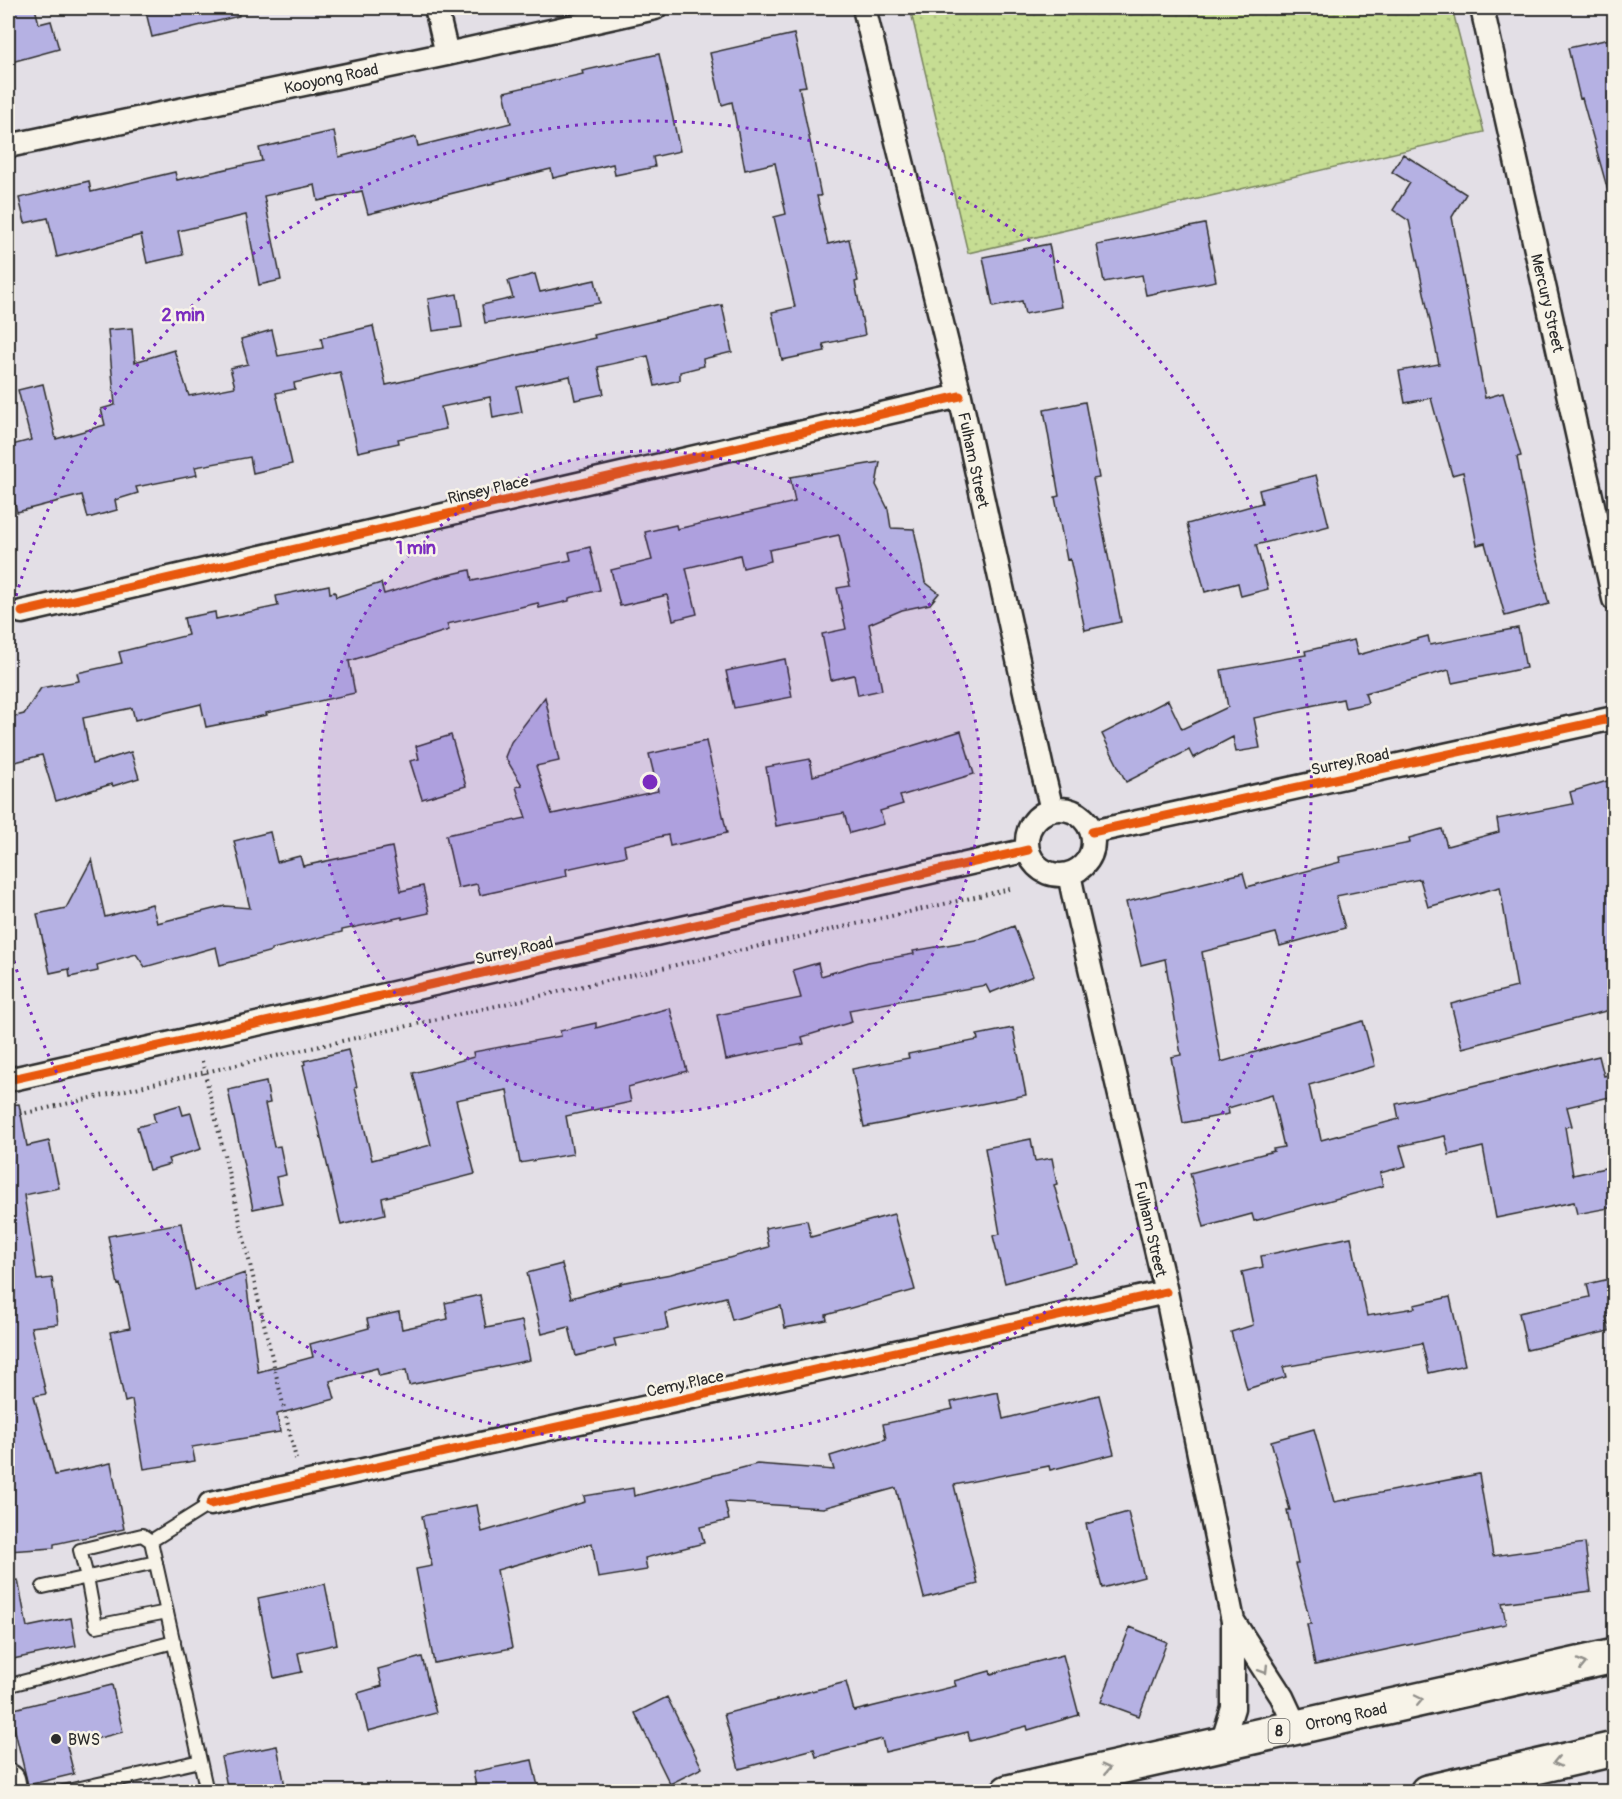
<svg xmlns="http://www.w3.org/2000/svg" width="1622" height="1799" font-family="Pangolin,sans-serif">
<style>
.green{fill:url(#green-dots);stroke:#78845f;stroke-width:1.5}
.building{fill:#b5b1e3;stroke:#2b2b2b;stroke-width:1.5}
.lines{fill:none;stroke-linecap:round;stroke-linejoin:round}
.lane-casing{stroke:#2b2b2b;stroke-width:16}
.street-casing{stroke:#2b2b2b;stroke-width:27}
.secondary-casing{stroke:#2b2b2b;stroke-width:38}
.highway-casing{stroke:#2b2b2b;stroke-width:38}
.path{stroke:#2b2b2b;stroke-width:4;stroke-dasharray:1.5 4.5;stroke-linecap:butt}
.lane{stroke:#f7f3e8;stroke-width:12}
.street{stroke:#f7f3e8;stroke-width:22}
.secondary{stroke:#f7f3e8;stroke-width:33}
.highway{stroke:#f7f3e8;stroke-width:33}
.cycleway-casing{stroke:#f7f3e8;stroke-width:13}
.cycleway{stroke:#e8590c;stroke-width:9}
.oneway{stroke:#918f8a}
.ring{fill:none;stroke:#7b2cbf;stroke-width:3;stroke-dasharray:3 6}
.poi-dot{fill:#2b2b2b;stroke:#f7f3e8;stroke-width:2}
.labels{text-anchor:middle;stroke-width:5;stroke-linejoin:round;paint-order:stroke}
.shield{fill:#f7f3e8;stroke:#686764;stroke-width:1.5}
.shield-label{font-size:15px;font-weight:bold;fill:#2b2b2b}
.street-label{font-size:16px;fill:#2b2b2b;stroke:#f7f3e8}
.poi-label{font-size:16px;fill:#2b2b2b;stroke:#f7f3e8;text-anchor:start}
.centre{fill:#7b2cbf;stroke:#f7f3e8;stroke-width:3}
.ring-label{font-size:18px;text-anchor:middle;font-weight:bold;fill:#7b2cbf;stroke:#f7f3e8;stroke-width:5;stroke-linejoin:round;paint-order:stroke}
</style>
<defs>
<pattern id="green-dots" width="8" height="8" patternUnits="userSpaceOnUse" patternTransform="scale(1.5)"><rect width="8" height="8" fill="#c6dd93"/><path d="M2 2h.1M6 6h.1" fill="none" stroke="#aabe7f" stroke-width="1.8" stroke-linecap="round"/></pattern>
</defs>
<rect width="100%" height="100%" fill="#e3dfe6"/>
<filter id="ink" filterUnits="userSpaceOnUse"><feTurbulence type="fractalNoise" baseFrequency=".0167" numOctaves="2"/><feDisplacementMap in="SourceGraphic" scale="12" xChannelSelector="R" yChannelSelector="G"/><feConvolveMatrix kernelMatrix="1 2 1 2 8 2 1 2 1" color-interpolation-filters="sRGB"/></filter>
<g filter="url(#ink)">
<path class="green" d="M910 8H1452L1484 132 968 253Z"/>
<path class="building" d="M8 8H35L39 24 51 21 59 49 8 63Z
M145 8H238L239 16 152 37Z
M794 34 806 86 799 87 821 196H817L828 244 849 239 858 281 855 282 865 335 823 344 825 351 782 360 772 312 795 307 774 217 786 214 775 163 745 170 732 102 722 105 710 53Z
M1614 38V190L1608 191 1582 98 1580 99 1568 48Z
M659 54 680 151 653 157 655 167 615 175 613 164 553 178 551 169 368 214 362 191 318 201 315 185 264 196 281 280 259 285 246 215 178 231 183 255 147 263 141 235 57 257 48 218 25 223 19 198 89 181 91 192 175 172 177 180 262 161 259 148 334 131 339 157 416 137 418 146 511 123 504 92 583 74 582 71Z
M1403 154 1466 194 1452 217 1485 398 1503 393 1521 456 1517 457 1533 545 1549 604 1505 616 1485 543 1477 545 1463 472 1452 475 1431 398 1405 403 1399 371 1439 364 1409 221 1393 210 1410 183 1392 172Z
M1205 224 1216 281 1146 295 1142 275 1104 282 1097 245Z
M1049 244 1061 307 1025 314 1022 301 993 307 983 257Z
M535 274 540 292 595 280 600 303 485 323 482 305 513 298 508 281Z
M457 294 462 327 433 331 428 299Z
M722 305 732 352 703 359 704 366 680 372V380L655 386 648 356 598 367 604 394 575 400 570 376 517 387 522 412 493 418 490 397 441 407 446 429 398 439 399 443 358 452 340 372 294 383 295 389 276 393 292 464 253 473 250 457 195 467 197 475 136 487 138 493 115 500 117 510 88 518 82 495 17 512 8 477V446L31 440 18 390 43 384 56 439 105 425 101 409 115 405 108 330 132 328 135 362 174 350 189 396 235 387 230 368 248 364 241 339 272 330 278 356 323 348 321 338 373 326 386 385 595 338 594 335Z
M1085 402 1099 478 1093 479 1121 622 1085 630 1070 559 1067 560 1055 497 1059 496 1044 410Z
M880 462 876 485 888 509 891 528 914 529 925 582 939 593 930 604 902 610 869 624 882 690 858 695 854 675 831 680 822 634 846 629 837 588 850 586 839 535 769 550 771 561 743 568 740 555 686 568 697 614 673 620 667 595 620 606 611 570 652 560 645 532 676 525 677 529 795 502 790 477Z
M1316 475 1329 526 1256 545 1268 589 1241 596 1238 583 1205 592 1187 524 1262 503 1259 490Z
M590 547 600 590 569 598V601L539 608 538 603 447 624 449 630 349 661 355 693 266 713 267 715 206 727 201 704 135 720 132 708 83 718 92 764 131 752 139 778 113 786 112 784 56 801 42 755 8 764V718L24 714 41 688 79 681 77 673 122 663 119 652 188 635 184 618 215 612 216 619 278 606 276 596 329 585 330 593 335 592 336 597 381 583 384 594 439 577 470 570 472 581 571 560 569 552Z
M1518 628 1526 668 1452 683 1449 670 1365 693 1368 703 1345 708 1343 699 1254 718 1260 748 1236 752 1233 737 1193 758 1189 750 1126 782 1102 734 1168 700 1182 729 1228 707 1221 670 1306 655 1305 651 1354 640 1358 655 1428 636 1430 645Z
M785 659 792 697 734 708 726 671Z
M545 697 559 761 536 766 552 814 658 791 649 754 706 741 727 833 670 846 668 835 624 845 626 856 566 869 567 876 480 895 477 884 458 888 446 835 526 818 516 787 522 785 505 757 511 742Z
M961 731 974 774 900 796 903 804 880 811 884 824 850 833 844 813 776 826 766 767 810 759 813 776Z
M451 735 466 786 422 799 410 761 419 759 416 746Z
M1614 779V1009L1462 1048 1451 1004 1517 987 1500 887 1428 907 1420 879 1336 896 1345 928 1280 946 1276 933 1202 952 1221 1062 1363 1021 1375 1066 1309 1085 1321 1140 1399 1119 1396 1104 1599 1056 1604 1076 1614 1073V1096L1567 1107 1572 1126 1565 1127 1573 1175 1614 1166V1207L1577 1214 1574 1202 1496 1218 1483 1147 1449 1155 1445 1136 1400 1146 1406 1166 1380 1173 1383 1186 1254 1221 1252 1214 1204 1227 1190 1173 1274 1151 1273 1149 1284 1147 1272 1095 1228 1108 1229 1114 1183 1123 1171 1057 1181 1055 1165 959 1141 965 1126 902 1243 873 1247 887 1340 862 1339 857 1410 843 1409 838 1442 829 1447 846 1499 832 1497 819 1573 804 1570 792Z
M270 832 277 862 300 856 303 866 392 847 401 891 423 886 429 913 402 919V917L342 930V932L272 949V951L220 965 216 947 145 967 136 954 97 965 98 971 70 977 69 969 50 973 37 914 66 908 92 859 105 917 152 904 157 923 225 906 250 908 234 841Z
M1014 926 1033 976 990 993 986 985 849 1010 852 1022 802 1037 804 1044 726 1060 717 1015 801 998 793 970 818 963 821 976 868 962 914 954 913 951 981 939Z
M670 1008 687 1071 628 1087 631 1102 566 1116 573 1154 520 1163 507 1090 456 1100 475 1174 382 1198 385 1214 341 1225 311 1094H310L303 1065 305 1064 304 1061 348 1050 357 1087 355 1088 372 1160 431 1145 413 1073 474 1057 473 1052 561 1036 560 1031 596 1023V1028Z
M1013 1028 1026 1095 864 1127 852 1069 909 1058 908 1054 978 1040 977 1035Z
M266 1082 270 1103 265 1104 274 1147 280 1146 286 1175 276 1177 282 1203 253 1209 228 1090Z
M19 1104 27 1146 49 1141 59 1188 24 1195 37 1280 52 1278 58 1324 31 1327 46 1394 34 1396 55 1475 111 1463 124 1529 54 1544V1548L8 1551V1105Z
M180 1105 183 1115 191 1113 201 1149 168 1159 170 1164 149 1170 137 1127 155 1122 153 1113Z
M1031 1139 1035 1161 1052 1158 1057 1184 1054 1185 1076 1263 1005 1283 993 1236 1000 1234 985 1148Z
M894 1214 915 1290 826 1315 827 1320 785 1328 781 1306 732 1320 726 1297 665 1313 668 1329 614 1339 616 1346 576 1356 569 1327 542 1334 527 1273 562 1264 571 1298 621 1284 620 1283 671 1274 769 1247 765 1228 807 1220 811 1237Z
M181 1223 195 1290 245 1273 258 1372 313 1357 310 1344 369 1328 367 1319 399 1312 402 1329 448 1319 445 1303 480 1295 486 1328 522 1321 530 1360 409 1385 406 1370 379 1376 377 1368 330 1381 335 1399 277 1414 280 1432 192 1447 195 1461 144 1469 132 1400 125 1402 110 1332 130 1328 120 1284 118 1285 108 1236Z
M1351 1237 1367 1316 1415 1308 1414 1305 1450 1297 1465 1365 1429 1373 1422 1343 1283 1367 1286 1377 1247 1389 1231 1332 1253 1325 1242 1272 1263 1267 1261 1256Z
M1614 1278V1315L1606 1317 1609 1331 1527 1350 1519 1313 1590 1297 1587 1284Z
M998 1392 1003 1419 1099 1395 1114 1454 1050 1470 1049 1466 954 1485 978 1584 924 1598 896 1488 823 1508 725 1502 729 1520 700 1527 704 1543 645 1558 647 1570 598 1578 592 1543 497 1570 512 1648 434 1663 416 1569 432 1566 422 1516 477 1505 482 1532 585 1502 584 1496 633 1488 634 1496 757 1464 834 1470 830 1456 886 1439 883 1424 953 1409 951 1402Z
M1314 1429 1334 1502 1479 1474 1493 1556 1585 1543 1591 1591 1502 1603 1506 1624 1315 1665 1307 1624H1311L1295 1564H1298L1287 1510H1290L1271 1441Z
M1128 1512 1144 1577 1102 1588 1086 1524Z
M18 1580 27 1627 71 1618 76 1646 8 1660V1581Z
M325 1584 337 1644 298 1653 302 1672 274 1678 258 1598Z
M1130 1627 1167 1642 1139 1716 1101 1702Z
M1063 1655 1079 1715 1028 1730 1027 1726 970 1741 968 1732 885 1752 882 1739 816 1757 814 1749 739 1769 724 1714 846 1682 854 1711 956 1686 954 1681 990 1671 991 1674Z
M422 1657 436 1713 368 1731 358 1693 382 1686 378 1669Z
M112 1685 123 1732 67 1746 74 1774 28 1785 10 1710Z
M667 1697 702 1768 670 1784 635 1713Z
M277 1746 286 1791H228L221 1757Z
M532 1760 539 1791H477L473 1772Z"/>
<g class="lines">
<g class="lane-casing">
<path id="lane" d="M151 1541 210 1504
M43 1587 156 1562
M167 1612 96 1626 87 1577 80 1550 142 1535 151 1541 207 1792
M14 1684 174 1642
M63 1792 200 1761"/>
</g>
<g class="street-casing">
<path id="street" d="M436 8 447 54
M864 8 960 396 1042 769 1052 810
M1482 8 1614 599
M8 146 447 54 655 8
M22 612 960 396
M1027 842a33 33 0 1 1 66 0a33 33 0 1 1-66 0Z
M1092 832 1614 718
M1069 874 1077 912 1166 1292 1233 1621V1708L1222 1743
M8 1080 1028 850
M210 1504 1166 1292
M1233 1621 1282 1697 1296 1727"/>
</g>
<g class="secondary-casing">
<path id="secondary" d="M8 1781 10 1792"/>
</g>
<g class="highway-casing">
<path id="highway" d="M1008 1792 1614 1656
M1427 1792 1614 1749"/>
</g>
<path class="path" d="M202 1061 296 1459
M8 1117 1010 889"/>
<use href="#lane" class="lane"/>
<use href="#street" class="street"/>
<use href="#secondary" class="secondary"/>
<use href="#highway" class="highway"/>
<g class="cycleway-casing">
<path id="cycleway" d="M22 612 960 396
M1092 832 1614 718
M8 1080 1028 850
M210 1504 1166 1292"/>
</g>
<use href="#cycleway" class="cycleway"/>
</g>
<defs><path id="oneway-chevron" d="M-2-3.5L2.5 0L-2 3.5" fill="none" stroke-width="1.6" stroke-linecap="round" stroke-linejoin="round" transform="scale(1.5)"/></defs>
<g class="oneway">
<use href="#oneway-chevron" transform="translate(1582 1664) rotate(-13)"/>
<use href="#oneway-chevron" transform="translate(1264 1670) rotate(58)"/>
<use href="#oneway-chevron" transform="translate(1419 1700) rotate(-12)"/>
<use href="#oneway-chevron" transform="translate(1557 1762) rotate(167)"/>
<use href="#oneway-chevron" transform="translate(1106 1769) rotate(-13)"/>
</g>
</g>
<circle cx="650" cy="782" r="331" fill="#7b2cbf" fill-opacity=".12"/>
<g class="ring">
<circle cx="650" cy="782" r="331"/>
<path d="M9 622A661 661 0 1 1 9 942"/>
</g>
<circle class="poi-dot" cx="56" cy="1739" r="6"/>
<g class="labels">
<rect class="shield" x="1268.5" y="1719" width="21" height="24" rx="4.5"/>
<g class="shield-label">
<text x="1279" y="1736">8</text>
</g>
<g class="street-label">
<text transform="translate(331 78) rotate(-12)" y="6">Kooyong Road</text>
<text transform="translate(1548 303) rotate(77)" y="6">Mercury Street</text>
<text transform="translate(974 460) rotate(78)" y="6">Fulham Street</text>
<text transform="translate(488 489) rotate(-13)" y="6">Rinsey Place</text>
<text transform="translate(1350 761) rotate(-12)" y="6">Surrey Road</text>
<text transform="translate(514 950) rotate(-13)" y="6">Surrey Road</text>
<text transform="translate(1151 1229) rotate(77)" y="6">Fulham Street</text>
<text transform="translate(685 1383) rotate(-12)" y="6">Cemy Place</text>
<text transform="translate(1346 1716) rotate(-12)" y="6">Orrong Road</text>
</g>
<g class="poi-label">
<text x="68" y="1745">BWS</text>
</g>
</g>
<circle cx="650" cy="782" r="9" class="centre"/>
<g class="ring-label">
<text x="183" y="321">2 min</text>
<text x="416" y="554">1 min</text>
</g>
<rect width="1622" height="1799" fill="none" stroke="#f7f3e8" stroke-width="30"/>
<rect x="15" y="15" width="1592" height="1769" fill="none" stroke="#2b2b2b" stroke-width="2" filter="url(#ink)"/>
</svg>
